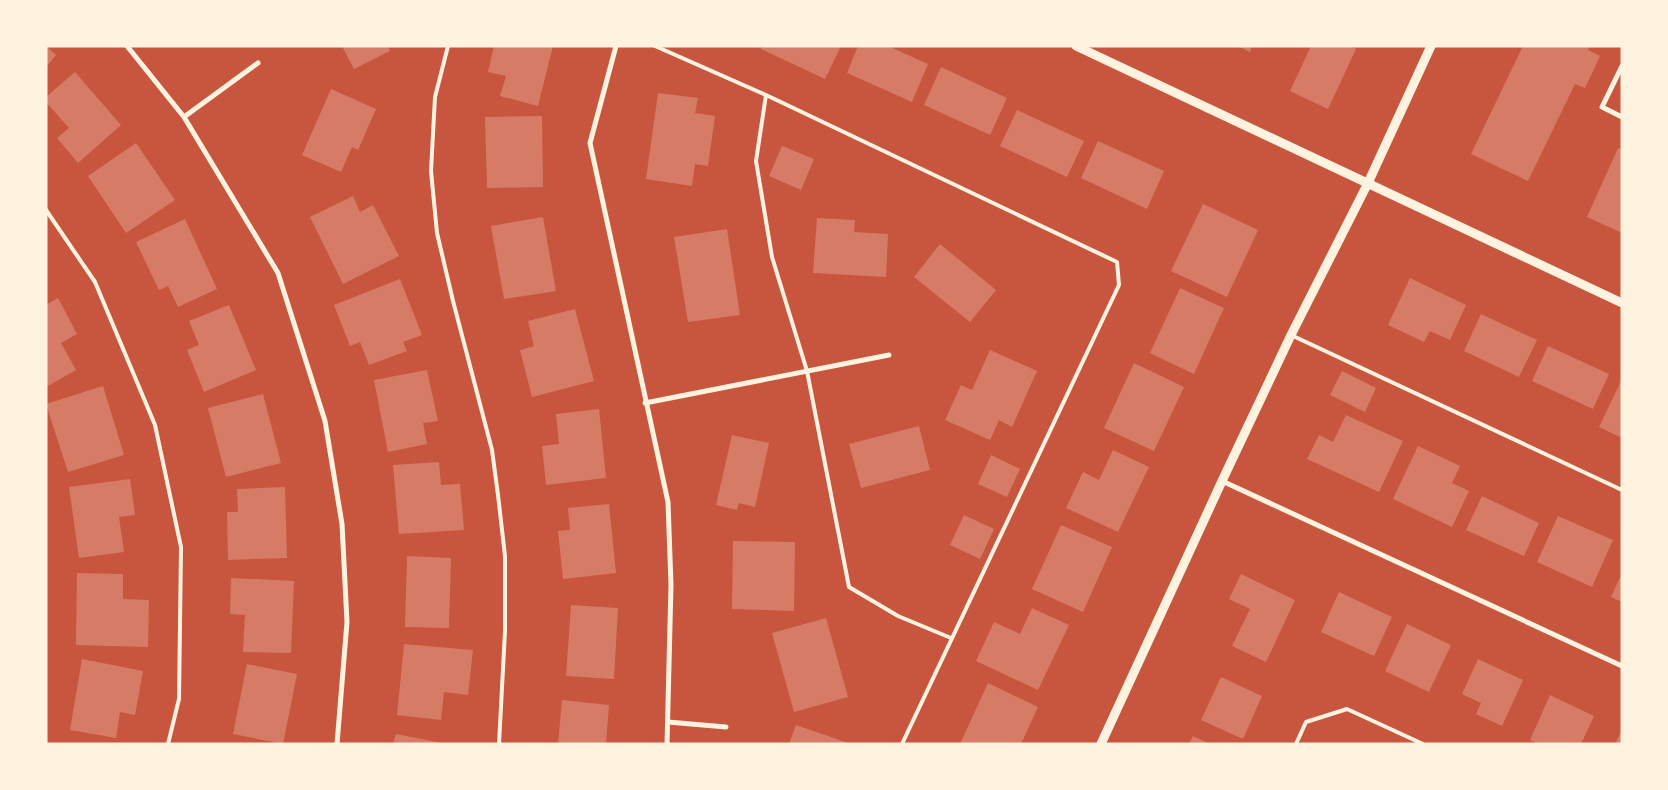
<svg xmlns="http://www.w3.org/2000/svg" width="1668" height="790" font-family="'Varela Round',sans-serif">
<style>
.building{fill:#d67c66}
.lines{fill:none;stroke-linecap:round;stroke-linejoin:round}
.service{stroke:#fff3e0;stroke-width:4}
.minor{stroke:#fff3e0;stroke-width:5}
.tertiary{stroke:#fff3e0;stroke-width:9}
</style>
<rect width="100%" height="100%" fill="#c8553d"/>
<path class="building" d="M46 46 56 55 46 67Z
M342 46H388L390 51 354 69Z
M494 46H553L538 106 500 96 506 76 488 72Z
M762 46H841L825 79 761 49Z
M858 46H888L928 64 912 102 847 73Z
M1238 46H1252L1250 52Z
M1311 46H1350L1356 49 1328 109 1290 91Z
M1523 46H1590L1588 50 1600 56 1585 88 1575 84 1528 181 1471 154Z
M941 67 1007 98 990 135 924 105Z
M75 72 121 125 78 163 57 138 69 128 46 102V97Z
M331 89 376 109 358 150 352 147 341 172 302 155Z
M658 93 698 98 695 113 715 116 708 166 695 164 692 186 646 179Z
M1017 110 1084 141 1067 177 1000 146Z
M542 116 543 187 487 188 485 117Z
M1098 141 1164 171 1147 209 1081 178Z
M136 143 175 200 126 233 88 176Z
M782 146 814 159 801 190 769 176Z
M1618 148 1622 150V233L1587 217Z
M353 196 360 212 373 205 399 256 343 284 310 217Z
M1203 204 1258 230 1227 297 1171 271Z
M543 217 556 291 504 299 491 226Z
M817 218 855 220 854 232 888 234 886 277 813 273Z
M185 219 217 289 178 307 168 286 159 290 136 242Z
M727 229 740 315 688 322 674 237Z
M940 244 996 290 970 322 914 277Z
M1410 278 1466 305 1450 340 1430 331 1424 342 1388 325Z
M400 279 422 335 403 342 407 351 369 365 360 342 350 346 334 305Z
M1180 288 1224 308 1194 374 1150 353Z
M58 298 77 334 61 343 76 370 46 387V305Z
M229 305 256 370 204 392 187 350 199 345 189 321Z
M575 309 594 381 532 397 520 350 534 346 528 321Z
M1481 314 1537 340 1519 377 1464 351Z
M1548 346 1609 374 1593 409 1532 381Z
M990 350 1037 371 1012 427 999 420 990 440 945 420 961 385 972 390Z
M1134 363 1184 387 1154 451 1104 428Z
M427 370 438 421 423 423 427 444 388 452 374 380Z
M1342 371 1376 388 1365 412 1330 395Z
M1622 379V438L1599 427Z
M103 386 124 455 68 472 46 404Z
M263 394 281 463 226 477 208 408Z
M599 409 606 478 546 485 542 446 559 444 556 414Z
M1346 415 1403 441 1379 492 1307 459 1319 435 1333 442Z
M919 426 930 470 861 488 849 444Z
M732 435 769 443 755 507 739 503 737 510 716 505Z
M1418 446 1460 466 1452 483 1469 491 1452 527 1393 499Z
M1113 450 1149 467 1118 532 1066 508 1083 472 1099 480Z
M991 455 1020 469 1007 497 978 484Z
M439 462 441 485 460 484 464 530 399 534 393 465Z
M130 479 135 515 119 517 124 552 79 558 69 487Z
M285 487 287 558 228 560 227 512H238L237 489Z
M1482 496 1539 523 1524 556 1466 530Z
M609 504 616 573 563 579 558 531 570 530 568 508Z
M964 515 994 529 980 559 950 545Z
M1558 516 1613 540 1592 587 1537 562Z
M1061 525 1112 547 1083 612 1032 589Z
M733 541 795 542 794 611 732 609Z
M407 556 451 558 449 628 405 627Z
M77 573 123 574V599L149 600 148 647 76 645Z
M1622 573V602L1611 597Z
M1241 574 1295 600 1266 662 1232 646 1250 609 1229 599Z
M231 578 294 581 291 653 243 652 245 615 230 614Z
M1339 592 1392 617 1374 656 1321 632Z
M571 605 618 608 614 679 566 676Z
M1032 608 1069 625 1038 690 976 661 994 622 1020 634Z
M826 618 848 697 794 712 772 633Z
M1407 624 1451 645 1429 692 1385 671Z
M404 644 473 650 468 695 444 692 441 720 397 715Z
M82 659 143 671 135 715 120 712 116 738 70 730Z
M1478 659 1523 680 1502 726 1476 714 1481 703 1462 694Z
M247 664 297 674 283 744 233 734Z
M1221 677 1262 696 1243 739 1201 720Z
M988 683 1038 707 1021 744H960Z
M1550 695 1594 716 1581 744H1539L1530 740Z
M562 700 609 705 606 744H558Z
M796 725 848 743V744H789Z
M1622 730V744H1615Z
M396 734 442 743V744H393Z
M1193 736 1210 744H1189Z"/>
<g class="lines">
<path class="service" d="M448 46 435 97 431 171 437 233 453 301 492 450 498 495 505 556V631L499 744
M655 46 766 95 1117 262 1119 285 902 744
M766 95 756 161 772 257 807 371 849 587 898 616 951 638
M46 210 95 282 155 425 181 547 179 699 168 744
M1291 335 1622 490
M1296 744 1306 722 1347 709 1423 744"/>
<path class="minor" d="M127 46 184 117 278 273 325 421 342 524 347 622 337 744
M616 46 590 143 668 502 671 585 667 744
M1622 66 1602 107 1622 117
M184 117 258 63
M645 403 889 355
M1222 481 1622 666
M668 722 726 727"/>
<path class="tertiary" d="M1076 46 1622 303
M1101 744 1222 481 1291 335 1368 183 1431 46"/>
</g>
<rect width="1668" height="790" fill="none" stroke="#fff3e0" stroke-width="95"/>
</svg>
